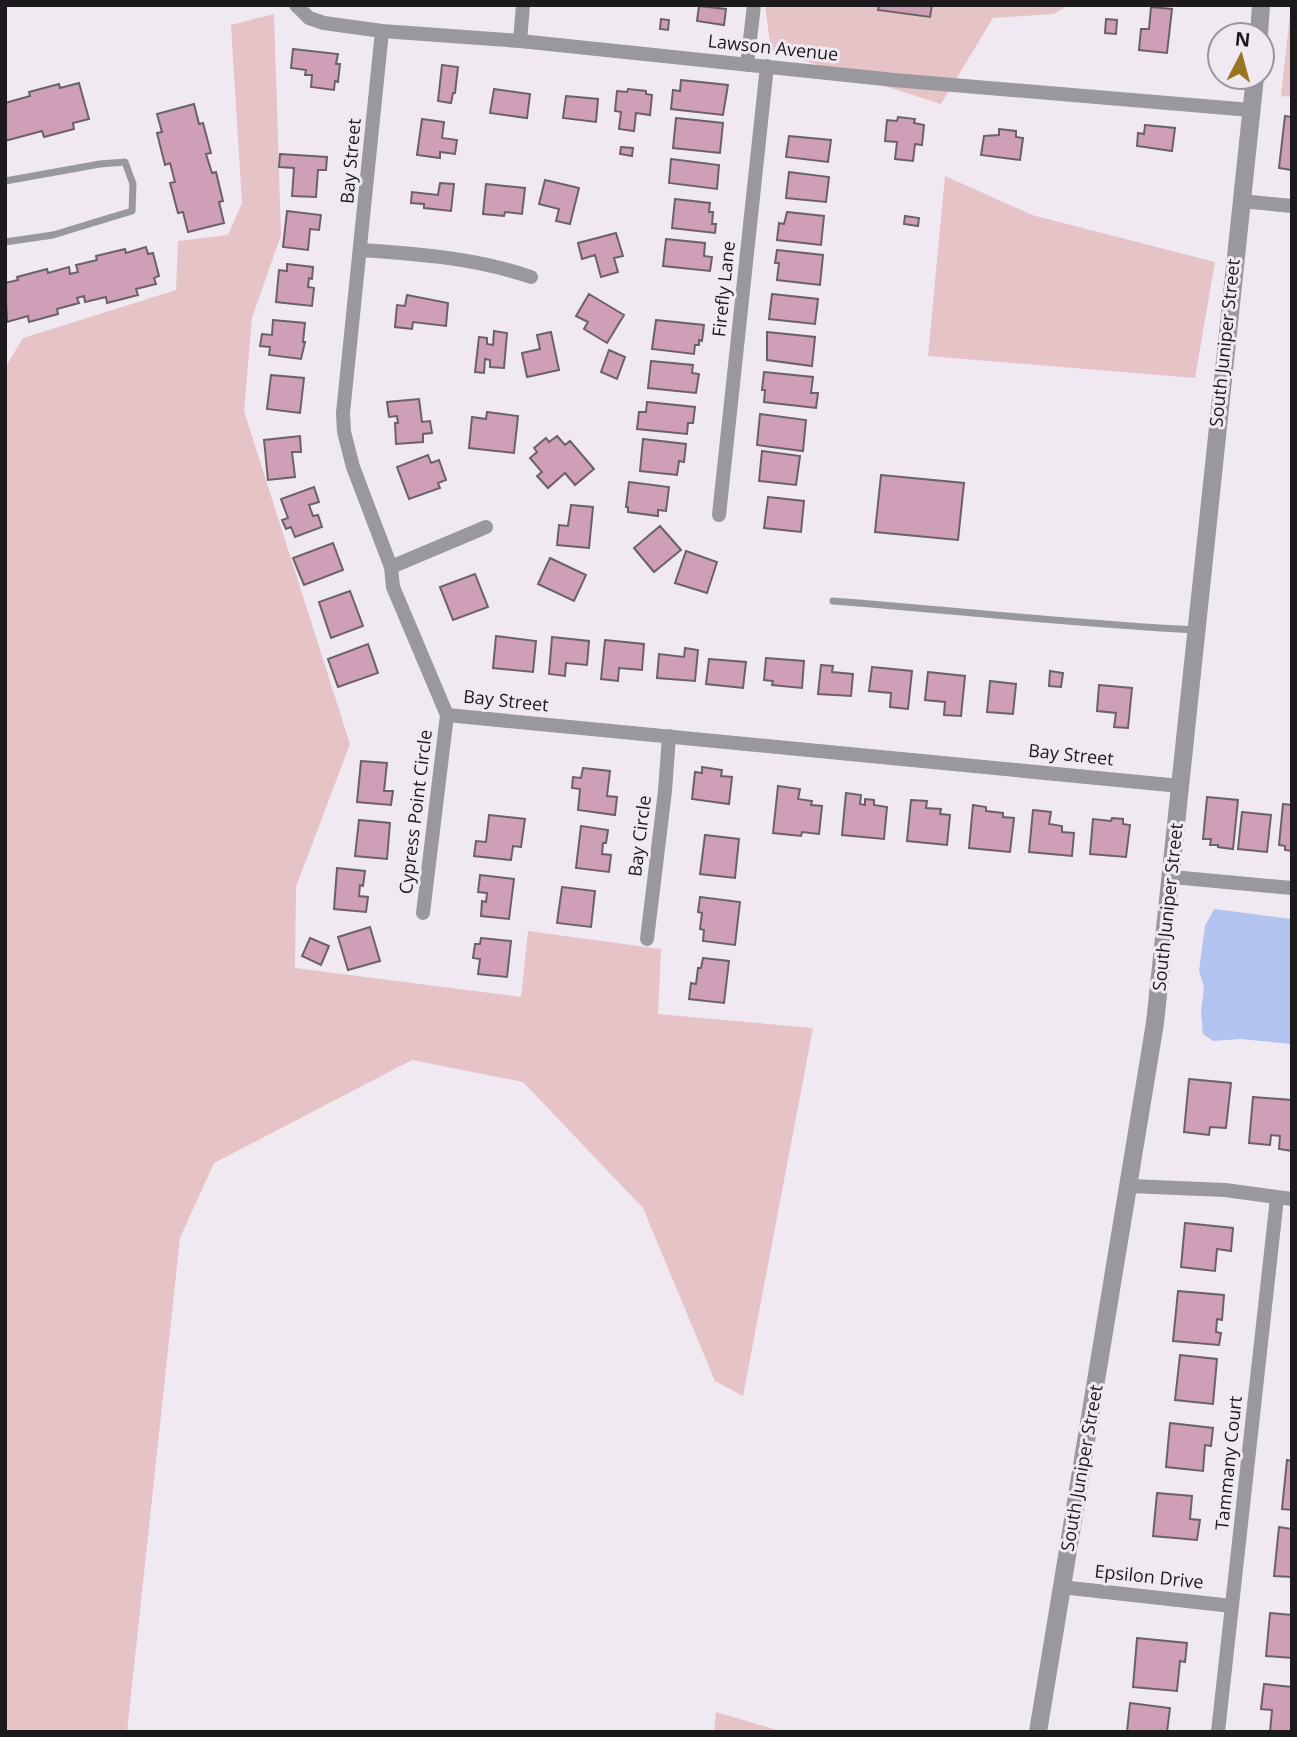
<svg xmlns="http://www.w3.org/2000/svg" width="1297" height="1737" font-family="'Open Sans',sans-serif">
<style>
.green{fill:#e6c3c6}
.water{fill:#b3c3f0}
.building{fill:#cf9eb7;stroke:#6b6266;stroke-width:2}
.lines{fill:none;stroke-linecap:round;stroke-linejoin:round}
.service{stroke:#99989c;stroke-width:7}
.minor{stroke:#99989c;stroke-width:14}
.tertiary{stroke:#99989c;stroke-width:18}
.labels{text-anchor:middle;stroke-width:6;stroke-linejoin:round;paint-order:stroke}
.street-label{font-size:18px;fill:#1c1a1d;stroke:#f0e9f2}
</style>
<rect width="100%" height="100%" fill="#f0e9f2"/>
<path class="green" d="M765 5H1069L1054 14 993 18 941 104 771 50Z
M1291 5H1292V97L1281 96Z
M274 14 281 235 252 318 244 411 350 744 296 887 295 968 521 997 528 931 661 949 658 1014 813 1028 743 1396 715 1381 643 1208 523 1082 412 1060 214 1163 180 1238 127 1732H5V368L23 338 176 290 178 241 228 235 242 203 231 25Z
M945 176 1032 215 1215 262 1195 378 928 356Z
M716 1712 777 1730 780 1732H714Z"/>
<path class="water" d="M1214 909 1292 919V1044L1240 1039 1213 1041 1203 1034 1201 1013 1204 987 1199 971 1205 926Z"/>
<path class="building" d="M879 5H932L930 17 878 10Z
M699 6 726 9 724 25 697 21Z
M1151 7 1172 9 1167 53 1139 50 1141 29H1149Z
M661 19 669 20 668 30 660 29Z
M1106 19 1117 20 1116 34 1105 33Z
M293 49 338 54 336 64H340L338 82 335 81 334 90 311 87 312 75H305L306 70 291 68Z
M442 65 458 67 455 93H453L451 103 438 101Z
M681 80 728 85 723 115 671 109 673 90 680 91Z
M79 83 89 119 73 123 74 129 44 137 42 131 5 141V103L30 96 29 92 59 84 60 88Z
M494 89 530 94 527 118 490 113Z
M628 89 646 91V94L652 95 650 115 636 113 634 131 619 129 621 112 615 111 617 91 627 92Z
M566 96 598 99 596 122 563 118Z
M194 104 199 124 203 123 211 153 206 154 212 173 216 172 223 201 219 202 224 223 188 232 183 212 178 213 170 183 175 182 170 163 165 165 157 133 162 132 157 114Z
M1285 116 1292 117V173L1291 170 1279 168Z
M898 117 915 119 914 123 924 125 922 145 915 144 913 161 895 159 897 142 885 141 887 120 897 121Z
M676 118 723 123 720 153 673 148Z
M422 119 444 122 442 138 457 140 455 154 440 152V158L417 155Z
M1145 125 1175 128 1172 151 1137 146 1138 133 1144 134Z
M999 129 1016 131V137L1023 138 1020 160 981 155 984 136 999 135Z
M789 136 831 140 828 162 786 157Z
M621 147 633 148 632 156 620 154Z
M280 154 327 157 326 170H318L316 197 292 196 294 168 279 167Z
M671 159 719 165 717 189 669 183Z
M789 172 829 177 826 202 786 198Z
M545 180 579 188 570 224 556 221 559 209 539 204Z
M440 183 454 184 451 211 424 208V204L411 203 412 192 438 195Z
M486 184 525 188 522 214 505 212 504 216 483 214Z
M675 199 710 203 709 212H713L712 224H716L715 233 672 228Z
M287 211 321 215 319 230 310 229 308 250 283 247Z
M787 212 824 216 821 245 777 240 779 223 784 224Z
M905 216 919 218 918 226 904 224Z
M616 233 623 256 614 258 618 272 601 277 595 255 582 259 578 243Z
M666 239 705 243 704 256 712 257 710 271 663 266Z
M146 247 148 254 153 253 159 276 154 278 156 284 136 289 138 295 107 303 106 297 85 302 84 296 77 298 79 303 57 309 58 314 29 322 28 316 7 322 5 283 18 280 17 277 47 269 48 273 69 267 70 274 78 272 76 265 97 260 96 256 125 249 126 253Z
M777 250 823 255 820 285 777 280 779 263H775Z
M287 264 313 267 312 279 309 278 308 287 314 288 312 306 276 302 279 270 287 271Z
M589 294 624 315 607 343 584 329 588 322 576 316Z
M772 294 818 299 815 324 769 319Z
M407 295 448 303 446 326 413 322 412 329 395 327 397 305 405 306Z
M273 320 305 323 303 342H305L301 359 269 355 270 347 260 346 262 334 272 335Z
M656 320 704 325 702 341 699 340V345H695L694 354 652 349Z
M494 331 507 333 504 368 490 367V360L485 359 484 373 475 372 479 337 487 338V344L493 345Z
M551 332 559 370 527 377 522 353 540 349 537 335Z
M767 332 815 337 812 366 767 360Z
M609 350 625 357 617 379 601 372Z
M651 361 693 365 692 373 699 374 696 393 648 388Z
M764 372 813 377 811 393H818L816 408 764 402 765 390H762Z
M271 375 304 378 300 413 267 409Z
M419 399 422 422 430 421 432 433 423 434V442L396 444 395 423H398L397 416 389 417 387 402Z
M647 402 695 407 693 423H688L687 434 637 429 639 412H646Z
M487 412 518 416 514 453 469 448 472 417 486 419Z
M760 414 806 420 803 451 757 445Z
M300 436 301 452H292L295 477 268 480 264 440Z
M557 436 565 445 570 441 594 469 575 485 565 473 548 488 537 476 542 472 530 458 537 452 534 448 546 438 549 442Z
M643 439 686 444 684 462 679 461 677 475 640 471Z
M762 451 800 456 796 485 759 481Z
M428 455 431 463 439 460 446 480 438 483 440 488 409 499 397 467Z
M881 475 964 483 958 540 875 532Z
M629 482 669 487 666 511 658 510V516L628 512V507H626Z
M314 487 319 502 309 505 313 516 318 515 322 527 295 537 291 527 286 529 282 520 288 518 281 499Z
M768 497 804 501 801 532 764 528Z
M571 505 593 507 589 548 557 545 559 525 568 526Z
M660 526 681 550 654 572 634 548Z
M333 543 343 570 304 585 293 558Z
M686 551 717 562 707 593 675 583Z
M550 558 586 575 574 601 538 584Z
M475 574 488 607 453 620 440 587Z
M350 591 363 626 331 638 319 602Z
M496 636 536 641 533 672 493 668Z
M552 637 589 641 587 665 566 663 565 676 549 674Z
M605 640 644 644 642 670 619 668 618 681 601 679Z
M368 644 378 673 338 687 328 659Z
M685 648 698 650 695 681 657 678 659 654 684 657Z
M766 658 804 661 802 688 772 685 773 681 764 680Z
M709 659 746 662 743 688 706 684Z
M821 665 833 666 832 672 853 674 851 696 818 694Z
M872 667 912 671 908 709 890 707 891 693 869 691Z
M1050 671 1063 673 1061 687 1049 686Z
M928 672 965 676 961 716 944 715 945 702 925 700Z
M990 681 1016 684 1013 714 987 712Z
M1099 685 1132 688 1128 728 1114 727 1116 713 1097 711Z
M361 761 387 763 384 791H393L391 805 357 802Z
M702 767 722 770 721 776 732 777 729 804 692 799 695 772 702 773Z
M583 768 610 771 607 796 617 797 615 815 578 810 580 789 572 788 573 777 581 778Z
M778 786 800 789 798 799 812 801 811 805 822 806 819 834 802 832 801 836 773 833Z
M846 793 861 795 860 804 865 805V799L874 800V805L887 807 884 839 842 835Z
M1207 797 1238 800 1233 849 1218 847V845H1210L1211 839H1203Z
M911 800 927 801 926 808 941 809 940 814 950 815 947 845 907 841Z
M1283 804 1292 805V855V851L1285 850V846L1279 845Z
M973 805 986 807V811L1003 813V817L1014 818 1010 852 969 848Z
M1033 810 1051 812 1049 824 1062 826V832L1074 833 1072 856 1029 852Z
M1242 812 1271 815 1267 852 1238 849Z
M489 815 525 819 521 847 513 846 511 860 474 856 476 841 486 842Z
M1112 818 1123 819V824L1130 825 1126 857 1090 854 1093 819 1111 821Z
M359 820 390 823 387 859 355 856Z
M581 826 608 830 606 843H603L602 854 611 855 609 872 576 868Z
M705 835 739 839 735 878 700 874Z
M337 868 365 871 363 886 360 885 359 896 368 897 366 912 334 909Z
M480 875 514 879 509 919 481 916 482 901 486 902 487 893 478 892Z
M562 887 595 891 591 927 557 923Z
M700 897 740 902 735 945 703 941 704 930 700 929 702 913 698 912Z
M370 927 380 961 348 970 338 937Z
M310 938 329 946 321 965 302 956Z
M481 938 511 941 507 977 478 974 480 959 473 958 475 944H480Z
M703 958 729 961 724 1003 689 999 691 983 696 984 698 968H701Z
M1189 1079 1231 1083 1226 1128 1210 1127 1209 1135 1184 1132Z
M1253 1097 1292 1100V1151L1279 1149 1280 1136 1271 1135 1270 1145 1249 1143Z
M1185 1223 1233 1228 1231 1251 1217 1249 1215 1271 1181 1267Z
M1178 1291 1224 1295 1222 1320 1217 1319 1216 1332 1221 1333 1219 1345 1173 1341Z
M1180 1355 1217 1359 1213 1404 1175 1400Z
M1170 1423 1213 1428 1211 1446 1205 1445 1203 1471 1166 1467Z
M1287 1460 1292 1461V1510L1282 1509Z
M1157 1493 1192 1496 1190 1519 1200 1520 1197 1540 1153 1536Z
M1279 1527 1292 1529V1577L1274 1576Z
M1270 1613 1292 1615V1658L1266 1656Z
M1137 1638 1187 1643 1185 1662 1180 1661 1177 1691 1133 1687Z
M1264 1684 1292 1687V1732H1270L1272 1710 1261 1709Z
M1130 1703 1170 1708 1167 1732H1127Z"/>
<g class="lines">
<path class="service" d="M5 181 100 164 125 162 133 184 132 211 53 235 5 242
M833 601C953 610 1074 624 1195 630"/>
<path class="minor" d="M296 5 309 18 324 23 382 31 520 41 894 80 1251 110
M382 31 343 413 344 432 353 467 391 567 393 587 447 715 1180 786
M520 41 523 5
M747 65 754 5
M1241 201 1292 206
M362 250C419 254 476 258 531 277
M719 515 767 66
M391 567 486 527
M1172 877 1292 888
M423 913 447 715
M647 939 665 791 669 736
M1130 1186 1225 1190 1292 1199
M1061 1587 1232 1606
M1218 1732 1277 1198"/>
<path class="tertiary" d="M1259 35 1261 5
M1038 1732 1155 1023 1255 77"/>
</g>
<g class="labels">
<g class="street-label">
<text transform="translate(773 48) rotate(6)" y="6">Lawson Avenue</text>
<text transform="translate(351 161) rotate(-85)" y="6">Bay Street</text>
<text transform="translate(724 289) rotate(-84)" y="6">Firefly Lane</text>
<text transform="translate(1225 343) rotate(-84)" y="6">South Juniper Street</text>
<text transform="translate(506 701) rotate(6)" y="6">Bay Street</text>
<text transform="translate(1071 755) rotate(6)" y="6">Bay Street</text>
<text transform="translate(416 812) rotate(-83)" y="6">Cypress Point Circle</text>
<text transform="translate(640 836) rotate(-83)" y="6">Bay Circle</text>
<text transform="translate(1168 907) rotate(-84)" y="6">South Juniper Street</text>
<text transform="translate(1229 1463) rotate(-84)" y="6">Tammany Court</text>
<text transform="translate(1082 1468) rotate(-80)" y="6">South Juniper Street</text>
<text transform="translate(1149 1577) rotate(6)" y="6">Epsilon Drive</text>
</g>
</g>
<rect width="1297" height="1737" fill="none" stroke="#1c1a1d" stroke-width="14"/>
<g transform="translate(1241 56) rotate(6)"><circle r="33" fill="#f0e9f2" stroke="#9b969d" stroke-width="2"/>
<path d="M0-5L12 26L0 18L-12 26Z" fill="#96761f"/>
<text y="-10" font-size="19" font-weight="bold" text-anchor="middle" fill="#1c1a1d">N</text>
</g>
</svg>
